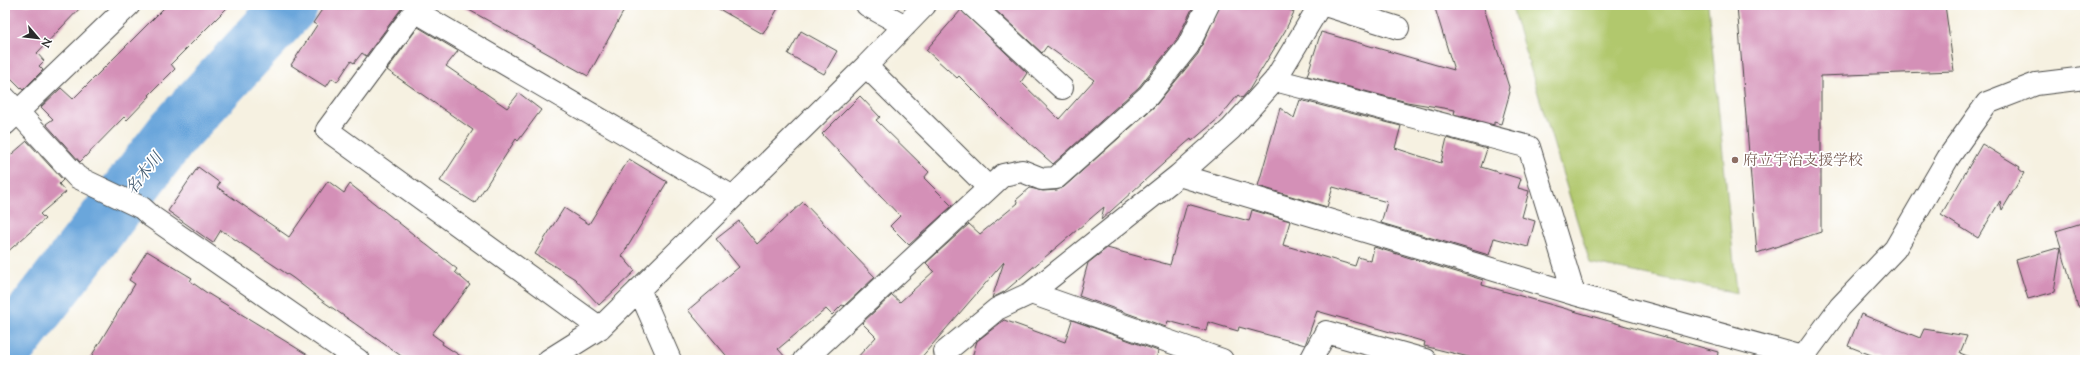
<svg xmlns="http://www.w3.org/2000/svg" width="2090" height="365" font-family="'Sorts Mill Goudy','Noto Serif JP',serif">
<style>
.green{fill:#b1c86d;stroke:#6e7a4c}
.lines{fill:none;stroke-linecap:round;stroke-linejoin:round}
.river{stroke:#6aa6db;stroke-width:55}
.building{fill:#d490b7}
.minor-casing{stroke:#494946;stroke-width:24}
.minor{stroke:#fff;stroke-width:22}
.education-dot{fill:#8d6e63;stroke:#fff;stroke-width:1.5}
.labels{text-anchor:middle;stroke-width:3.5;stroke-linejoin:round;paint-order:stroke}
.education-label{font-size:15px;fill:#785e54;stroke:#fff;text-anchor:start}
.water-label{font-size:16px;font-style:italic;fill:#445c71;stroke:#fff}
</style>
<rect width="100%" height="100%" fill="#fff"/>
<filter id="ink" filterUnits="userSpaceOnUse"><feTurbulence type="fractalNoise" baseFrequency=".025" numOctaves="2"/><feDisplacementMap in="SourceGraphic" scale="8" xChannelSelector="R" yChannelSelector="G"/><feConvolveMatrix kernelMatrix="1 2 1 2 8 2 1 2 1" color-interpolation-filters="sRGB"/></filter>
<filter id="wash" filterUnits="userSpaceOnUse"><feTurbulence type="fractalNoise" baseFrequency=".012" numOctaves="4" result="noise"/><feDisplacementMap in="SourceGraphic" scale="16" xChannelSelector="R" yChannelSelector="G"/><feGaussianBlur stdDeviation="0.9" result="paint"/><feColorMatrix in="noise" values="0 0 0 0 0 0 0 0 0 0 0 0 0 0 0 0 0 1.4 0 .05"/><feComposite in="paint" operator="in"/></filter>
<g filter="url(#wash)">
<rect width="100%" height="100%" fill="#f6f1e1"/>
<path class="green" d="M1511 5H1708L1737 293 1590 263Z"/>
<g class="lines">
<path class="river" d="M5 350 173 133 291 5"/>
</g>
<g id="blocks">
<path class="building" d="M5 5H83L37 53 44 61 39 66 43 70 23 90 5 72Z
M167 5H230L171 64 175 69 149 95 150 96 127 120 124 117 80 162 46 124 53 119 41 107 61 88 73 99Z
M325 5H404L366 56 362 53 354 63 351 61 337 82 332 78 326 87 291 65 317 25 313 23Z
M460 5H627L588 76Z
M712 5H780L763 34Z
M990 5H1194L1177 39 1139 87 1053 164 1003 120 959 76 957 78 926 50 961 10 1027 73 1021 82 1059 119 1094 80 1047 46 1042 53Z
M1220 5H1280L1294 12 1285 31 1249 90 1242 98 1238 95 1220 117 1192 141 1191 139 1185 144 1101 220 1104 207 1004 292 992 298 1004 262 919 360H855L876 337 862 323 892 295 900 302 934 271 926 263 969 224 980 234 1018 203 1016 200 1030 188 1043 191 1057 190 1064 187 1156 105 1198 54Z
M1434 5H1483L1509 87 1508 91 1510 92 1501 124 1494 122V125L1454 114 1455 110 1407 102 1307 76 1321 32 1454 70Z
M1737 5H1945L1954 71 1821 76V232L1757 253Z
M418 27 458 51 446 66 507 108 519 93 541 110 518 141 516 139 475 203 440 181 473 130 387 70Z
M801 31 837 51 824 74 788 54Z
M860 96 880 117 876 120 929 172 924 178 952 206 909 245 890 226 900 216 822 134Z
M1300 100 1401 126 1395 148 1441 163 1447 138 1487 149 1481 167 1521 179 1518 188 1529 191 1522 217 1535 221 1528 247 1494 238 1489 255 1381 223 1387 202 1333 187 1327 207 1258 186 1280 108 1294 118Z
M27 141 63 180 59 184 66 192 40 214 45 219 5 254V160Z
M1982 144 2020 167 2019 169 2024 173 2002 210 2000 201 1978 238 1941 215Z
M629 159 667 182 622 256 635 271 599 305 575 279 535 254 564 208 589 224Z
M198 167 220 183 217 187 289 237 328 181 344 193 350 184 457 269 455 272 470 285 432 334 443 342 442 344 467 360H407L324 302 293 278 221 230 213 243 168 211Z
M803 202 875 277 844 306 842 305 832 315 826 309 778 349 788 360H730L688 310 739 267 716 239 739 221 757 244Z
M1187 204 1249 221 1252 210 1290 221 1283 245 1355 266 1358 257 1371 261 1374 247 1483 280 1482 285 1718 352 1717 360H1481L1424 346 1425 342 1317 311 1305 345 1239 327 1238 331 1208 322 1206 331 1168 321 1166 327 1079 296 1088 263 1107 248 1170 265Z
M2085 222V306L2078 307 2061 248 2054 292 2028 299 2016 260 2061 247 2056 231Z
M147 251 192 278 190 281 207 293 316 360H89L135 284 129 280Z
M1861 314 1920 338 1924 329 1967 336 1960 353 1972 358V360H1884L1848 346Z
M1004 320 1065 342 1072 320 1158 351 1156 360H971L977 341Z"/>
</g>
</g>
<g filter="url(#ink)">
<use href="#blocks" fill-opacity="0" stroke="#494946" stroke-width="1"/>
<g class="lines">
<g class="minor-casing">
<path id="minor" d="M867 5 905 26
M972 5 1062 88
M1325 5 1398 28
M866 66 989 188
M1275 80 1529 147 1574 294
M5 98 77 177 142 208 152 217 358 360
M5 124 129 5
M1179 175 1574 294 1803 357
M639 289 670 360
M1031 293 1222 360
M600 328 327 130 415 11 733 197
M945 352 997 309 1031 293 1179 175 1231 129 1275 80 1320 5
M549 360 600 328 866 66 925 5
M804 360 1003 175 1022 171 1042 179 1056 178 1148 96 1188 46 1208 5
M1311 360 1326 332 1425 360
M1801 360 1840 307 1895 249 1948 158 1987 103 2036 84 2085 78"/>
</g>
<use href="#minor" class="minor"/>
</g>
</g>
<circle class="education-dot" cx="1735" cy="160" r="4"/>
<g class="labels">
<g class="education-label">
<text x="1743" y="165">府立宇治支援学校</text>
</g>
<g class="water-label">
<text transform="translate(143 173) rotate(-52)" y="6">名木川</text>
</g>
</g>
<rect width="2090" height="365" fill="none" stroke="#fff" stroke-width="20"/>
<g transform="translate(38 38) rotate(118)" stroke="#ffffff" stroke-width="3" paint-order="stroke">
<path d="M0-3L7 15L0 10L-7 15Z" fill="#2b2b2b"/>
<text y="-6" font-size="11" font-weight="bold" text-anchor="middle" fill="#2b2b2b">N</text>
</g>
</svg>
